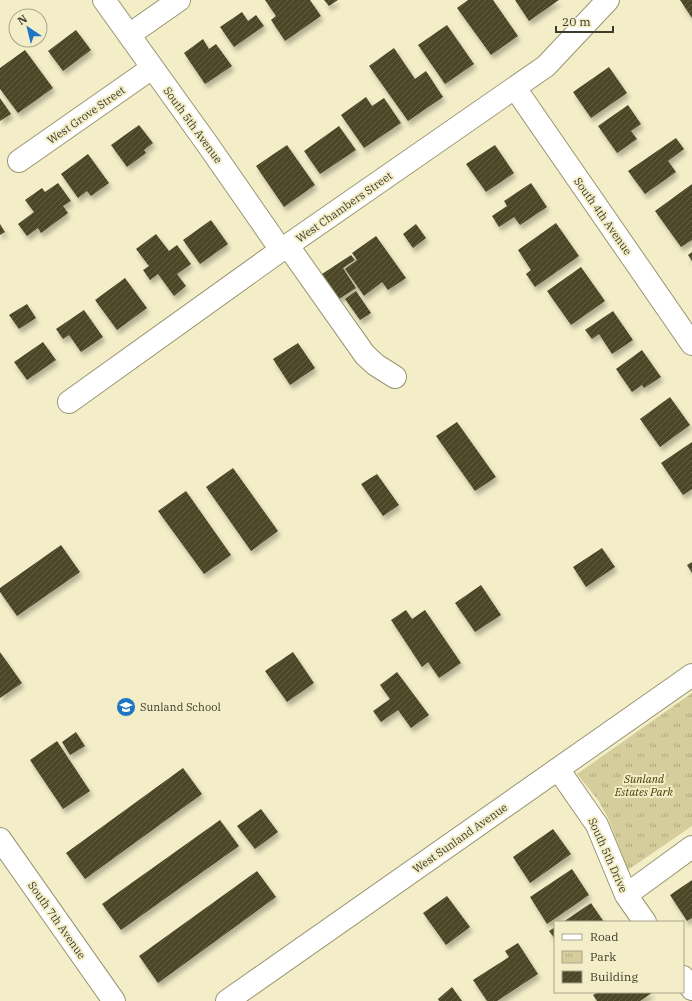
<svg xmlns="http://www.w3.org/2000/svg" width="692" height="1001" font-family="'IBM Plex Serif',serif">
<style>
.park{fill:url(#park-tufts)}
.building{fill:url(#building-hatch);filter:url(#shadow)}
.lines{fill:none;stroke-linecap:round;stroke-linejoin:round}
.minor-casing{stroke:#9a9572;stroke-width:24}
.major-casing{stroke:#9a9572;stroke-width:24}
.minor{stroke:#fff;stroke-width:22}
.major{stroke:#fff;stroke-width:22}
.labels{text-anchor:middle;stroke-width:4;stroke-linejoin:round;paint-order:stroke}
.street-label{font-size:11px;fill:#3d3b2c;stroke:#f3eec8}
.poi-label{font-size:11px;fill:#3d3b2c;stroke:#f3eec8;text-anchor:start}
.park-label{font-size:11px;font-style:italic;fill:#413a03;stroke:#f3eec8}
</style>
<defs>
<pattern id="park-tufts" width="24" height="20" patternUnits="userSpaceOnUse"><rect width="24" height="20" fill="#d5cd9b"/><path d="M3 7l-1-3M5 7V3M7 7l1-3M15 17l-1-3M17 17v-4M19 17l1-3" fill="none" stroke="#aea87f"/></pattern>
<pattern id="building-hatch" width="6" height="6" patternUnits="userSpaceOnUse"><rect width="6" height="6" fill="#4b4626"/><path d="M-1 1l2-2M0 6l6-6M5 7l2-2" fill="none" stroke="#635f45"/></pattern>
<filter id="shadow"><feDropShadow dx="2.5" dy="4.5" stdDeviation="2" flood-color="#0004"/></filter>
</defs>
<rect width="100%" height="100%" fill="#f3eec8"/>
<path class="park" d="M692 693V826L628 870 608 818 598 800 577 774Z"/>
<path class="building" d="M265 0H310L321 16 285 41 271 20 276 16Z
M324 0H338L329 6Z
M468 0H493L518 36 491 55 457 8Z
M515 0H559L529 21Z
M680 0H692V18Z
M242 12 248 21 256 15 264 26 234 47 220 27Z
M447 25 474 64 445 84 418 45Z
M76 30 91 50 63 71 48 51Z
M203 39 209 49 216 44 232 66 205 84 184 53Z
M394 48 415 79 426 71 443 97 408 121 369 66Z
M25 50 53 88 18 113 0 89V68Z
M609 67 627 93 591 118 573 92Z
M366 97 372 106 384 98 401 123 364 148 341 115Z
M0 98 11 114 0 121Z
M628 105 641 124 631 131 637 139 617 153 598 126Z
M139 125 153 143 144 150 146 153 127 167 111 145Z
M339 126 356 150 320 174 304 151Z
M676 138 684 149 668 161 676 172 645 194 628 171Z
M287 145 315 185 284 207 256 166Z
M495 145 514 173 486 192 466 164Z
M88 154 109 183 91 196 87 191 78 198 61 174Z
M58 183 71 201 63 206 68 213 41 233 38 228 27 236 18 224 34 212 25 200 42 188 45 192Z
M531 183 547 207 520 225 514 217 499 227 492 216 507 206 504 201Z
M692 184V240L681 247 655 211Z
M211 220 228 244 200 264 183 240Z
M556 223 579 256 535 287 526 274 531 270 518 250Z
M0 224 5 232 0 235Z
M416 224 426 238 413 248 403 234Z
M156 234 169 251 177 245 191 264 177 274 186 286 174 296 158 274 150 280 143 270 149 266 136 249Z
M376 236 406 278 388 290 382 282 364 296 345 269 357 260 352 253Z
M692 252V261L688 255Z
M351 255 355 260 343 268 356 288 339 299 322 274Z
M581 267 605 301 571 325 547 291Z
M125 278 147 308 117 330 95 300Z
M356 291 371 313 360 320 345 299Z
M27 304 36 318 19 329 9 315Z
M84 310 103 337 81 352 69 335 63 339 56 329Z
M613 311 633 340 612 354 599 334 592 339 585 330Z
M43 342 56 360 27 380 14 362Z
M298 343 315 368 290 385 273 359Z
M642 350 661 377 644 388 642 385 632 392 616 369Z
M670 397 690 425 660 447 640 419Z
M457 422 496 477 475 491 436 436Z
M692 442V489L683 495 661 463Z
M233 468 278 531 251 551 206 487Z
M377 474 399 505 383 516 361 484Z
M186 491 231 555 204 574 158 511Z
M61 545 80 572 17 616 0 592V588Z
M602 548 615 567 586 587 573 567Z
M692 562V573L687 565Z
M481 585 501 615 475 632 455 603Z
M406 610 412 619 425 610 461 663 439 678 428 662 422 667 391 620Z
M0 652 22 683 0 698Z
M293 652 314 683 287 702 265 671Z
M397 672 429 715 411 728 398 710 381 722 373 711 390 699 380 685Z
M76 732 85 746 70 755 62 742Z
M57 741 90 791 63 809 30 760Z
M183 768 202 794 85 879 66 853Z
M261 809 278 832 255 849 237 826Z
M220 820 239 846 121 930 102 904Z
M553 829 571 854 530 883 513 857Z
M572 869 589 895 547 924 530 897Z
M257 871 276 897 158 983 139 956Z
M692 880V918L687 921 670 895Z
M447 896 470 927 446 945 423 913Z
M591 903 604 922H563Z
M555 927V939L549 931Z
M518 943 538 974 497 1001H487L473 980 509 957 505 951Z
M452 987 462 1001H439L438 999Z
M598 992H651L652 993 640 1001H597L593 995Z"/>
<g class="lines">
<g class="minor-casing">
<path id="minor" d="M104 0 208 145 281 250
M129 35 179 0
M515 88 692 344
M19 161 152 68
M288 246 365 355 376 365 395 377
M69 402 281 250 546 66 608 0
M558 769 597 825 626 895 645 922
M626 895 692 847
M683 977 692 989
M227 1001 692 675"/>
</g>
<g class="major-casing">
<path id="major" d="M0 839 114 1001"/>
</g>
<use href="#minor" class="minor"/>
<use href="#major" class="major"/>
</g>
<defs>
<g id="school-disc" transform="scale(1)"><circle r="9.5" fill="#1c76c3" stroke="#f3eec8"/><path d="M0-5L7-2L0 1L-7-2ZM-4 1L0 2.5L4 1V4Q0 6-4 4Z" fill="#fff"/></g>
</defs>
<g fill-rule="evenodd">
<use href="#school-disc" x="126" y="707"/>
</g>
<g class="labels">
<g class="street-label">
<text transform="translate(86 115) rotate(-35)" y="4">West Grove Street</text>
<text transform="translate(193 125) rotate(54)" y="4">South 5th Avenue</text>
<text transform="translate(344 207) rotate(-35)" y="4">West Chambers Street</text>
<text transform="translate(603 216) rotate(55)" y="4">South 4th Avenue</text>
<text transform="translate(460 838) rotate(-35)" y="4">West Sunland Avenue</text>
<text transform="translate(608 855) rotate(66)" y="4">South 5th Drive</text>
<text transform="translate(57 920) rotate(55)" y="4">South 7th Avenue</text>
</g>
<g class="poi-label">
<text x="140" y="711">Sunland School</text>
</g>
<g class="park-label">
<text x="644" y="783">Sunland<tspan x="644" dy="13">Estates Park</tspan></text>
</g>
</g>
<rect x="554" y="921" width="130" height="72" fill="#f3eec8" stroke="#aaa68a"/>
<rect x="562" y="934" width="20" height="6" fill="#ffffff" stroke="#aaa68a"/>
<text x="590" y="941" font-size="12" fill="#3d3b2c">Road</text>
<rect x="562" y="951" width="20" height="12" fill="url(#park-tufts)" stroke="#aaa68a"/>
<text x="590" y="961" font-size="12" fill="#3d3b2c">Park</text>
<rect x="562" y="971" width="20" height="12" fill="url(#building-hatch)" stroke="#aaa68a"/>
<text x="590" y="981" font-size="12" fill="#3d3b2c">Building</text>
<g transform="translate(28 28) rotate(325)"><circle r="19" fill="#f3eec8" stroke="#aaa68a"/>
<path d="M0-3L7 15L0 10L-7 15Z" fill="#1c76c3"/>
<text y="-6" font-size="11" font-weight="bold" text-anchor="middle" fill="#3d3b2c">N</text>
</g>
<path d="M556 26v6h57v-6" fill="none" stroke="#3d3b2c" stroke-width="2"/>
<text x="562" y="26" font-size="12" fill="#3d3b2c" stroke="#f3eec8" stroke-width="3" paint-order="stroke">20 m</text>
</svg>
